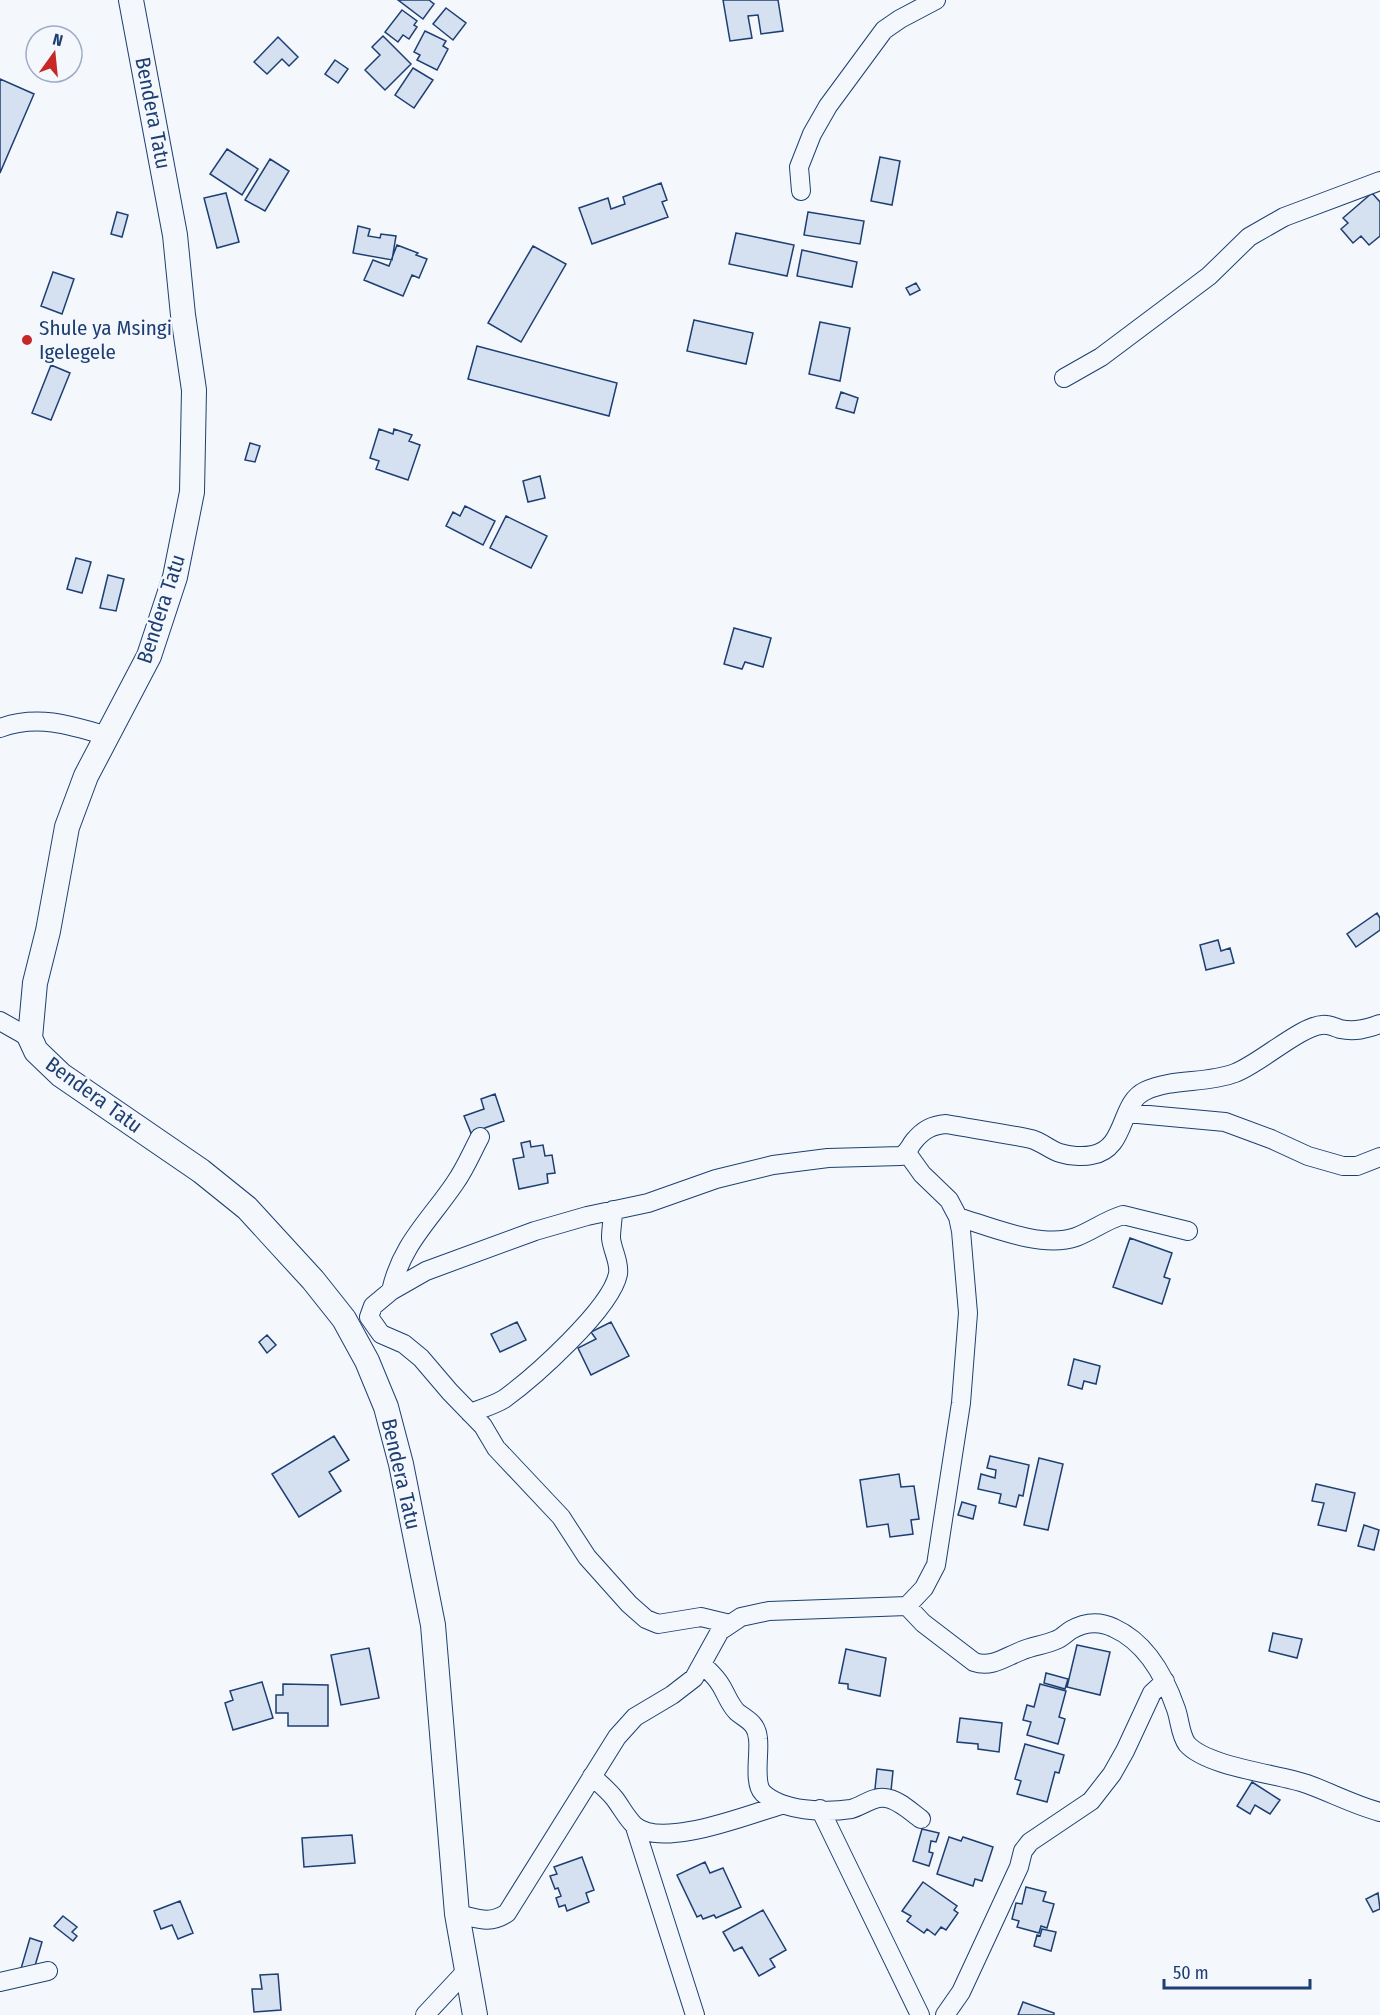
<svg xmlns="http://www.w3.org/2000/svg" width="1380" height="2015" font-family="'Fira Sans Condensed',sans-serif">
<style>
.building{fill:#d5e0f0;stroke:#1d3f73;stroke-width:1.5}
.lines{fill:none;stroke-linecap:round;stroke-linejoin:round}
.minor-casing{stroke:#1d3f73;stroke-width:20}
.secondary-casing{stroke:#1d3f73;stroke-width:26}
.minor{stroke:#f4f7fb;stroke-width:18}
.secondary{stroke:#f4f7fb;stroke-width:24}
.poi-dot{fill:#c62828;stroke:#f4f7fb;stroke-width:2}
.labels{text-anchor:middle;stroke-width:4.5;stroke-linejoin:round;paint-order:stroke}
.street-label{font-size:21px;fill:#1d3f73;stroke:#f4f7fb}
.poi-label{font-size:21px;fill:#1d3f73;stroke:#f4f7fb;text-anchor:start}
</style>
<rect width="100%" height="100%" fill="#f4f7fb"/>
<path class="building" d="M398 0H429L434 4 423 19Z
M723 0H778L783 31 761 34 758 15 748 16 752 38 730 41Z
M446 8 466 23 453 40 433 24Z
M402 10 417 21 414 25 417 27 409 39 403 35 398 42 385 32Z
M425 31 446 41 443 46 448 49 437 70 417 60 420 55 414 52Z
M383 36 411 64 385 90 365 70 380 55 372 47Z
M278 37 298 57 289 66 282 59 267 74 254 62Z
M335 60 348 69 338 83 325 74Z
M413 68 433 80 414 108 395 95Z
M0 79 34 94 0 173Z
M227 149 258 169 242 195 210 174Z
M880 157 900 161 892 205 871 201Z
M270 159 289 171 265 211 245 200Z
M661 183 667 200 662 202 668 217 592 244 579 208 608 198 611 209 625 204 623 197Z
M226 193 239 242 217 248 204 198Z
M1372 193 1380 202V236L1369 245 1361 236 1353 243 1341 229 1348 223 1343 218Z
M117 212 128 215 122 237 111 234Z
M808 212 864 221 860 244 804 235Z
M358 226 370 229 368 236 380 238 381 234 396 236 392 260 353 253Z
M736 233 794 245 787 276 729 264Z
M397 245 418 253 416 255 427 259 419 278 412 275 403 296 364 280 373 260 389 266Z
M533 246 566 264 521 342 488 323Z
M802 250 857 262 852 287 797 276Z
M53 272 74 279 62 314 41 306Z
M916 283 920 290 910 295 906 288Z
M694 320 753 333 746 364 687 351Z
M820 322 850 328 840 381 809 374Z
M477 346 617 383 609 416 468 379Z
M51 365 70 373 51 420 32 413Z
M841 392 858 398 854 413 836 408Z
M379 429 393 434 394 429 412 435 409 441 420 445 408 480 376 469 379 461 370 458Z
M250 443 260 446 255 462 245 460Z
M540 476 545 498 528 502 523 481Z
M465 506 495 521 483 545 446 526 453 512 460 516Z
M506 516 547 536 531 568 490 548Z
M76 558 91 562 82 593 67 589Z
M108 575 124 579 116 611 100 608Z
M734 628 771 638 763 667 745 662 742 669 724 664Z
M1377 913 1380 918V930L1356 947 1347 934Z
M1218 940 1221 951 1230 948 1234 963 1206 970 1200 945Z
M495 1094 504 1121 471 1133 464 1116 484 1109 481 1099Z
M530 1141 531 1147 543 1145 545 1156 552 1155 555 1173 547 1174 548 1183 519 1189 513 1159 524 1157 521 1143Z
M1130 1238 1172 1253 1164 1277 1170 1279 1162 1304 1113 1287Z
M517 1322 526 1340 500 1352 491 1334Z
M611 1322 629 1356 591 1375 578 1348 596 1339 591 1332Z
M267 1335 276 1345 267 1353 259 1342Z
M1074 1359 1100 1366 1096 1384 1084 1381 1082 1389 1068 1385Z
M334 1436 349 1460 329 1472 341 1491 299 1517 272 1474Z
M990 1456 1029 1465 1023 1496 1019 1495 1016 1507 999 1503 1001 1494 978 1489 981 1474 995 1478 996 1470 987 1468Z
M1039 1458 1063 1464 1048 1530 1024 1525Z
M899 1474 901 1487 914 1486 919 1519 911 1520 913 1534 890 1537 888 1524 867 1527 860 1480Z
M1316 1484 1355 1493 1346 1531 1318 1525 1324 1503 1312 1501Z
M962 1502 976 1506 973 1519 958 1515Z
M1364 1525 1379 1530 1374 1550 1358 1546Z
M1273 1633 1302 1639 1297 1658 1269 1651Z
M1077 1645 1110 1652 1100 1695 1067 1687Z
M369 1648 379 1698 341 1705 331 1655Z
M846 1649 886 1658 880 1696 848 1689V1684L839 1683Z
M1046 1673 1068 1679 1065 1689 1044 1683Z
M262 1682 273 1718 233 1730 225 1703 233 1700 230 1691Z
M283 1684 328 1685V1726H288V1713H276V1695H283Z
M1040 1684 1066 1691 1059 1717 1065 1719 1058 1744 1027 1735 1031 1722 1023 1720 1027 1705 1034 1707Z
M960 1718 1002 1723 999 1752 978 1749V1744L957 1742Z
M1025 1744 1064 1755 1059 1773 1055 1772 1047 1802 1017 1794 1021 1781 1015 1779Z
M877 1769 893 1771 891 1791 875 1789Z
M1252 1782 1280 1800 1270 1814 1255 1805 1250 1814 1237 1806Z
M922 1829 939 1833 936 1842 931 1841 929 1852 933 1853 929 1866 913 1861Z
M352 1835 355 1863 304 1867 302 1838Z
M949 1837 961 1841 963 1837 993 1847 982 1881 975 1879 973 1886 937 1874Z
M582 1857 594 1890 586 1893 589 1902 567 1911 565 1905 559 1907 556 1898 561 1896 558 1888 555 1889 550 1876 557 1874 554 1867Z
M705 1862 710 1873 723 1868 741 1907 716 1918 714 1915 703 1919 701 1915 697 1917 677 1875Z
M923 1882 957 1906 954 1910 958 1913 946 1930 941 1927 935 1935 927 1929 924 1933 907 1921 911 1916 902 1911Z
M1026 1887 1046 1892 1043 1901 1054 1904 1047 1928 1041 1926 1039 1933 1017 1927 1019 1921 1012 1919 1016 1903 1022 1904Z
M1378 1893 1380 1909 1373 1912 1366 1899Z
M180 1901 193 1933 178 1939 172 1925 161 1929 154 1911Z
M763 1910 786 1950 770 1959 775 1967 759 1976 742 1947 734 1951 723 1932Z
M63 1916 77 1927 72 1932 77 1936 73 1941 54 1926Z
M1042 1929 1056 1932 1051 1951 1034 1946 1037 1935 1040 1936Z
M30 1938 42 1942 32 1976 20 1972Z
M278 1974 281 2010 254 2012 252 1989H262L260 1975Z
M1023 2002 1054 2013V2015H1018Z"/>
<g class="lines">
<g class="minor-casing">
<path id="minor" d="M801 191 799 167 812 134 828 106 884 30 900 19 936 0
M1064 378 1101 357 1209 276 1249 237 1284 217 1380 181
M0 728C37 714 71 725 107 736
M0 1021 30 1038
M1127 1113 1225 1122 1271 1139 1308 1156 1343 1166H1357L1380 1157
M958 1217C991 1227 1042 1249 1076 1237 1092 1231 1106 1220 1123 1215L1188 1231
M391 1291C401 1245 430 1220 455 1183 465 1169 472 1152 480 1137
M470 1413C481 1409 494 1405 504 1399 533 1378 611 1309 618 1274 620 1262 612 1250 611 1238 611 1229 613 1219 613 1210
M907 1606 923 1623 974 1662C992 1668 1005 1657 1021 1651 1032 1646 1045 1645 1056 1640 1062 1638 1066 1633 1071 1630 1085 1622 1100 1621 1114 1628 1147 1643 1165 1677 1176 1709 1180 1720 1180 1735 1187 1744 1207 1767 1278 1774 1307 1784 1332 1793 1354 1805 1380 1812
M730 1624 701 1617 658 1624 646 1619 629 1604 587 1557 561 1517 496 1448 483 1426 450 1392 421 1358 404 1344 381 1334 369 1317 373 1306 391 1291 426 1271 535 1231 587 1216 648 1203 716 1179 773 1165 828 1158 901 1156C909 1152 909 1147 914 1141 923 1130 932 1125 946 1124 974 1129 1003 1133 1031 1139 1042 1142 1050 1150 1060 1153 1069 1156 1083 1157 1092 1155 1127 1149 1119 1103 1145 1091 1172 1078 1206 1084 1235 1073 1259 1064 1301 1026 1322 1025 1328 1024 1334 1027 1340 1029 1355 1032 1366 1029 1380 1024
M702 1664C708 1670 716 1677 720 1684 726 1693 729 1704 737 1712 747 1720 757 1723 758 1739 760 1753 753 1783 763 1793 782 1811 825 1813 851 1809 862 1806 874 1796 885 1798 898 1799 911 1812 921 1819
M592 1776C599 1783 608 1790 615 1799 621 1807 626 1817 634 1825 661 1850 749 1814 781 1805
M820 1809 920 2015
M635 1827 695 2015
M457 1914C477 1918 489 1925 507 1913L617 1737 635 1717 672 1695 694 1678 720 1631 741 1617 769 1611 907 1606 924 1588 936 1565 961 1403 968 1313 961 1231 958 1217 949 1200 922 1174 907 1153
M0 1982 48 1971
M425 2015 467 1970
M945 2015 961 1992 1019 1867 1023 1851 1030 1842 1091 1801 1112 1774 1125 1751 1152 1693 1165 1681"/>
</g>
<g class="secondary-casing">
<path id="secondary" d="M131 0 175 235 183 315 194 390 192 492 175 577 149 656 86 776 67 827 48 931 35 983 30 1038 36 1051 61 1075 201 1171 247 1208 313 1280 344 1319 367 1361 386 1407 401 1464 433 1625 457 1914 475 2015"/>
</g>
<use href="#minor" class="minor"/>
<use href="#secondary" class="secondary"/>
</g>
<circle class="poi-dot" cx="27" cy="340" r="6"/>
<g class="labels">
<g class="street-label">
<text transform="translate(153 113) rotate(79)" y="7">Bendera Tatu</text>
<text transform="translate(161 609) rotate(-72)" y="7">Bendera Tatu</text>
<text transform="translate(94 1095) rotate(36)" y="7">Bendera Tatu</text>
<text transform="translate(401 1474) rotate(77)" y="7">Bendera Tatu</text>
</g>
<g class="poi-label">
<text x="39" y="335">Shule ya Msingi<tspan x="39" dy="24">Igelegele</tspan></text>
</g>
</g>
<g transform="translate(54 54) rotate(15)"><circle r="28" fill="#f4f7fb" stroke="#9eadc5" stroke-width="1.5"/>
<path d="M0-4.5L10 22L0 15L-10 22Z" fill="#c62828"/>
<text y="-9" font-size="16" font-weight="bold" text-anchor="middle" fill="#1d3f73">N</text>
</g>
<path d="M1164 1979v9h146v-9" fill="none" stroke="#1d3f73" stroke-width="3"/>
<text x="1173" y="1979" font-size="18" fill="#1d3f73" stroke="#f4f7fb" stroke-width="4.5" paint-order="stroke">50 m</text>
</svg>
